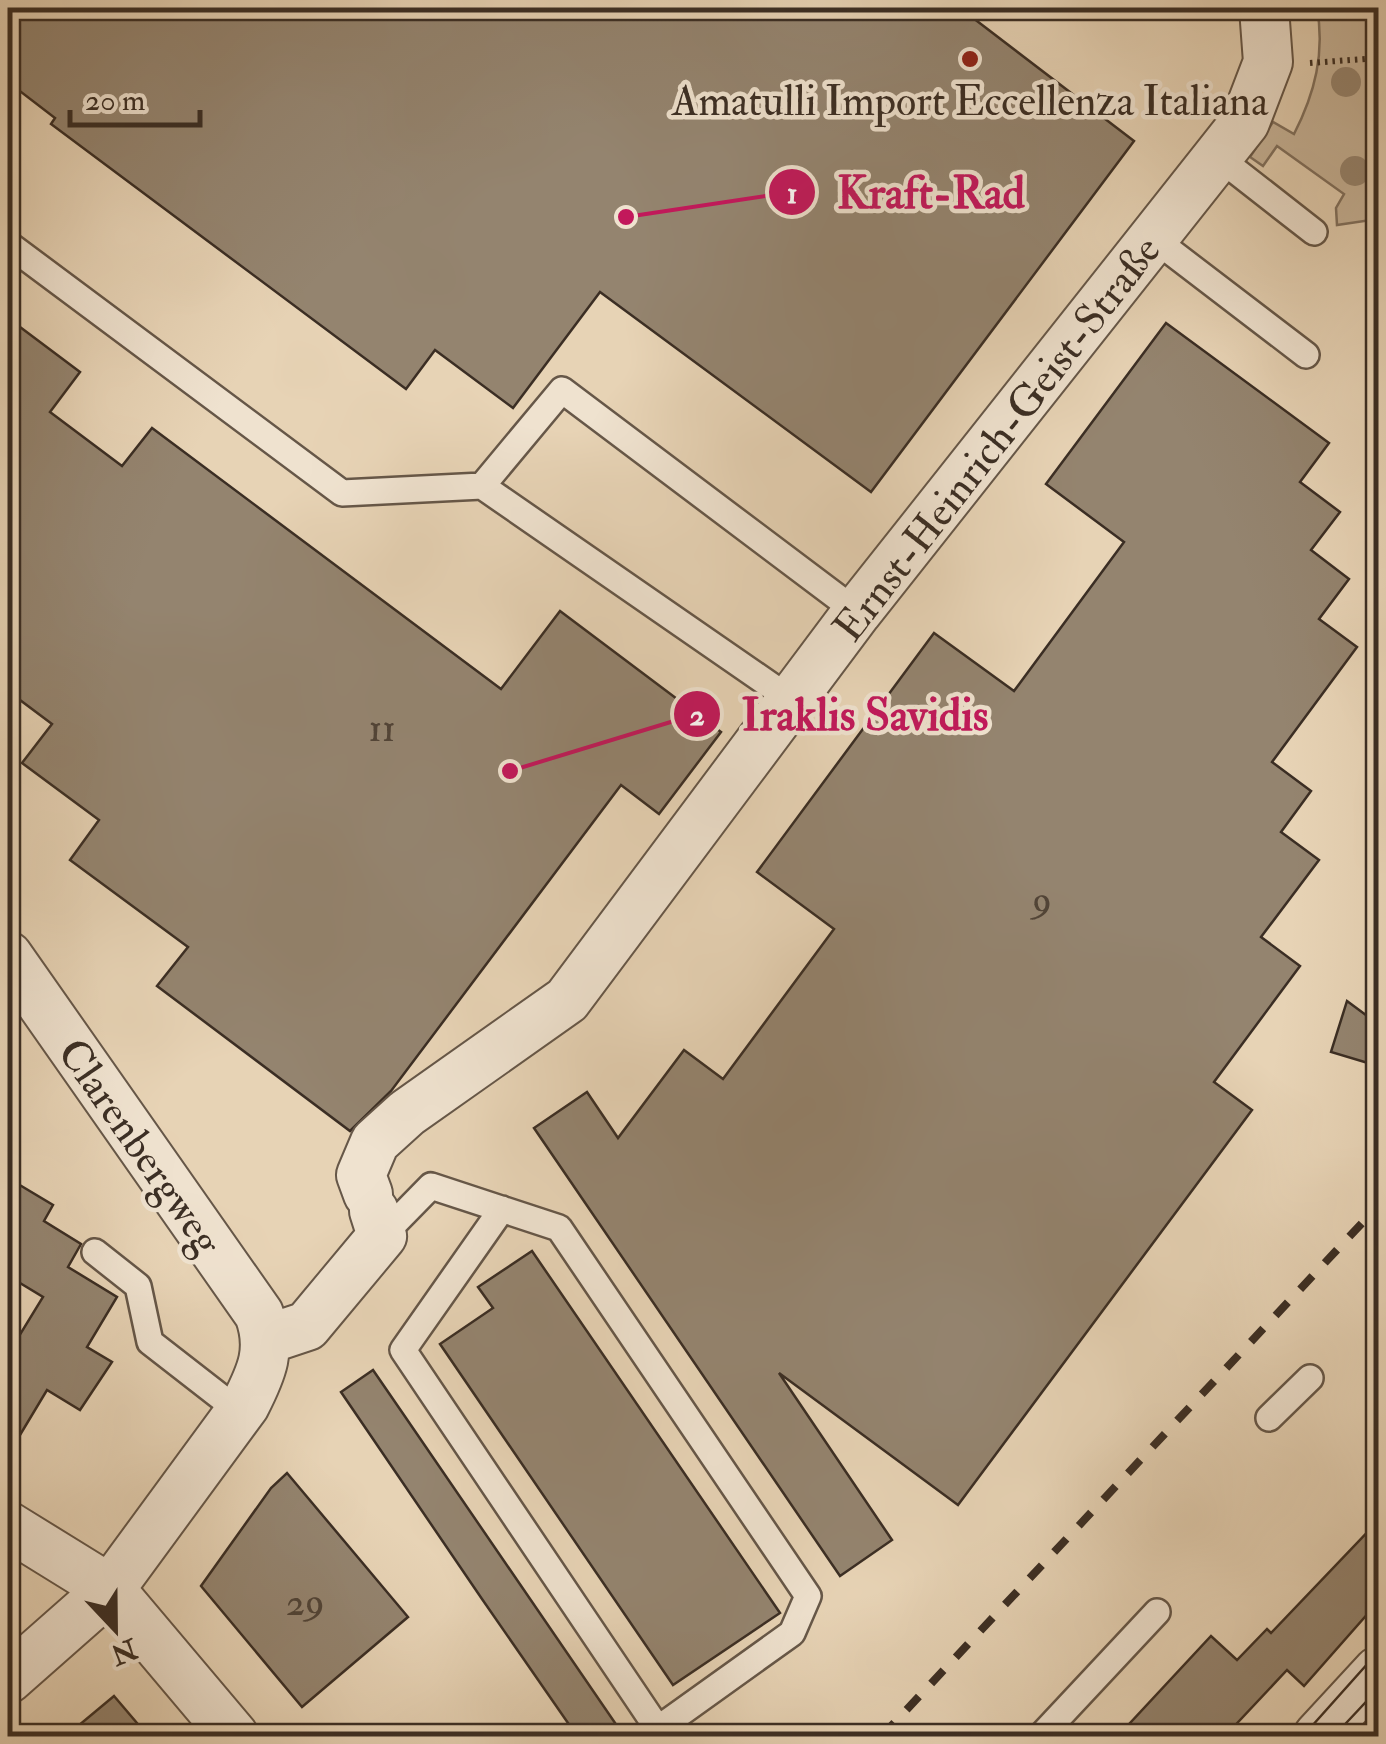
<svg xmlns="http://www.w3.org/2000/svg" width="1386" height="1744" font-family="'IM FELL Double Pica',serif">
<style>
.green{fill:#cab79c;stroke:#827260;stroke-width:2.5}
.building{fill:#94846f;stroke:#3b2e24;stroke-width:2.5}
.lines{fill:none;stroke-linecap:round;stroke-linejoin:round}
.lane-casing{stroke:#665748;stroke-width:30}
.street-casing{stroke:#665748;stroke-width:52}
.path{stroke:#3b2e24;stroke-width:6;stroke-dasharray:2.5 5;stroke-linecap:butt}
.lane{stroke:#efe2cf;stroke-width:25}
.street{stroke:#efe2cf;stroke-width:48}
.tram{stroke:#3b2e24;stroke-width:2.5}
.rail{stroke:#3b2e24;stroke-width:8;stroke-dasharray:18 18;stroke-linecap:butt}
.tree{fill:#988772}
.poi-dot{fill:#8f2418;stroke:#efe2cf;stroke-width:4}
.labels{text-anchor:middle;stroke-width:9;stroke-linejoin:round;paint-order:stroke}
.number-label{font-size:38px;fill:#514437}
.poi-label{font-size:42px;fill:#3b2e24;stroke:#efe2cf}
.street-label{font-size:42px;fill:#3b2e24;stroke:#efe2cf}
.leader{fill:none;stroke:#c2185b;stroke-width:4}
.callout-dot{fill:#c2185b;stroke:#efe2cf;stroke-width:4}
.mark-label{font-size:30px;text-anchor:middle;font-weight:bold;fill:#fff}
.callout-label{font-size:45px;text-anchor:middle;font-weight:bold;fill:#c2185b;stroke:#efe2cf;stroke-width:9;stroke-linejoin:round;paint-order:stroke}
</style>
<rect width="100%" height="100%" fill="#e7d3b5"/>
<filter id="stains"><feTurbulence type="fractalNoise" baseFrequency=".002" numOctaves="4"/><feColorMatrix values="0 0 0 0 .2 0 0 0 0 .09 0 0 0 0 .02 0 0 0 .5 -.17"/></filter>
<radialGradient id="worn" r=".72"><stop offset=".6" stop-color="#630" stop-opacity="0"/><stop offset="1" stop-color="#630" stop-opacity=".3"/></radialGradient>
<path class="green" d="M1317 8H1368L1378 99V219L1337 225 1336 208 1344 194 1277 146 1263 166 1250 157 1273 122 1294 134C1315 93 1325 53 1317 8Z"/>
<path class="building" d="M8 8H960L1134 141 871 492 600 292 513 408 435 350 406 389 51 124 55 118 8 82Z
M8 318 80 372 50 412 122 466 152 428 501 689 560 611 721 732 659 814 621 785 391 1091 350 1131 157 986 188 947 70 860 99 820 22 763 52 724 8 691Z
M1166 323 1329 443 1300 482 1340 512 1311 550 1349 579 1319 619 1357 647 1272 762 1311 791 1281 832 1319 860 1261 937 1300 966 1214 1082 1252 1110 958 1505 779 1373 892 1540 840 1576 534 1128 587 1092 618 1138 684 1050 723 1079 834 929 757 872 934 633 1014 691 1124 542 1046 484Z
M1347 1001 1378 1024V1066L1331 1052Z
M8 1178 53 1205 44 1221 81 1244 68 1267 117 1297 87 1347 112 1362 80 1410 47 1390 8 1455V1354L43 1297 10 1277 8 1281Z
M532 1251 780 1613 673 1685 440 1344 493 1308 478 1287Z
M373 1370 406 1418 624 1736H577L482 1599 341 1392Z
M287 1473 408 1617 302 1707 201 1586 271 1488Z
M1378 1521V1602L1304 1686 1287 1670 1225 1736H1118L1211 1636 1237 1660 1267 1629 1271 1633Z
M114 1696 148 1736H66Z"/>
<g class="lines">
<g class="lane-casing">
<path id="lane" d="M1218 157 1314 232
M1153 238 1306 355
M8 244 342 493 482 486 793 701
M482 486 562 390 857 612
M382 1236 431 1186 559 1228 808 1596 792 1633 658 1729 403 1350 502 1209
M95 1252 138 1286 150 1342 240 1412
M1269 1418 1310 1378
M1041 1736 1157 1612"/>
</g>
<g class="street-casing">
<path id="street" d="M8 956 259 1314C272 1349 262 1372 245 1405L110 1589 8 1679
M368 1194 361 1175 375 1142 407 1113 567 1000 857 612 1245 122 1268 62 1264 8
M268 1339 307 1326 382 1236 374 1211
M8 1526 110 1589 234 1736
M1318 1736 1378 1671"/>
</g>
<path class="path" d="M1310 63 1378 58"/>
<use href="#lane" class="lane"/>
<use href="#street" class="street"/>
<path class="tram" d="M1303 1736 1378 1652
M1334 1736 1378 1689"/>
<path class="rail" d="M882 1736 1378 1206"/>
</g>
<g class="tree">
<circle cx="1346" cy="82" r="15"/>
<circle cx="1355" cy="171" r="15"/>
</g>
<circle class="poi-dot" cx="970" cy="59" r="10"/>
<g class="labels">
<g class="number-label">
<text x="382" y="741">11</text>
<text x="1042" y="913">9</text>
<text x="305" y="1615">29</text>
</g>
<g class="poi-label">
<text x="970" y="115">Amatulli Import Eccellenza Italiana</text>
</g>
<g class="street-label">
<text transform="translate(996 438) rotate(-52)" y="15">Ernst-Heinrich-Geist-Straße</text>
<text transform="translate(141 1146) rotate(55)" y="15">Clarenbergweg</text>
</g>
</g>
<path class="leader" d="M626 217L792 192M510 771L697 714"/>
<g class="callout-dot">
<circle cx="626" cy="217" r="10"/>
<circle cx="510" cy="771" r="10"/>
<circle cx="792" cy="192" r="25"/>
<circle cx="697" cy="714" r="25"/>
</g>
<g class="mark-label">
<text x="792" y="203">1</text>
<text x="697" y="725">2</text>
</g>
<g class="callout-label">
<text x="931" y="208">Kraft-Rad</text>
<text x="865" y="730">Iraklis Savidis</text>
</g>
<rect width="1386" height="1744" fill="none" stroke="#e7d3b5" stroke-width="40"/>
<rect x="10" y="10" width="1366" height="1724" fill="none" stroke="#3b2e24" stroke-width="5"/>
<rect x="20" y="20" width="1346" height="1704" fill="none" stroke="#3b2e24" stroke-width="2.5"/>
<g transform="translate(115 1629) rotate(158)" stroke="#efe2cf" stroke-width="8" paint-order="stroke">
<path d="M0-8L18 38L0 25L-18 38Z" fill="#3b2e24"/>
<text y="-15" font-size="28" font-weight="bold" text-anchor="middle" fill="#3b2e24">N</text>
</g>
<path d="M70 110v15h130v-15" fill="none" stroke="#3b2e24" stroke-width="5"/>
<text x="85" y="110" font-size="30" fill="#3b2e24" stroke="#efe2cf" stroke-width="8" paint-order="stroke">20 m</text>
<rect width="100%" height="100%" filter="url(#stains)"/>
<rect width="100%" height="100%" fill="url(#worn)"/>
</svg>
